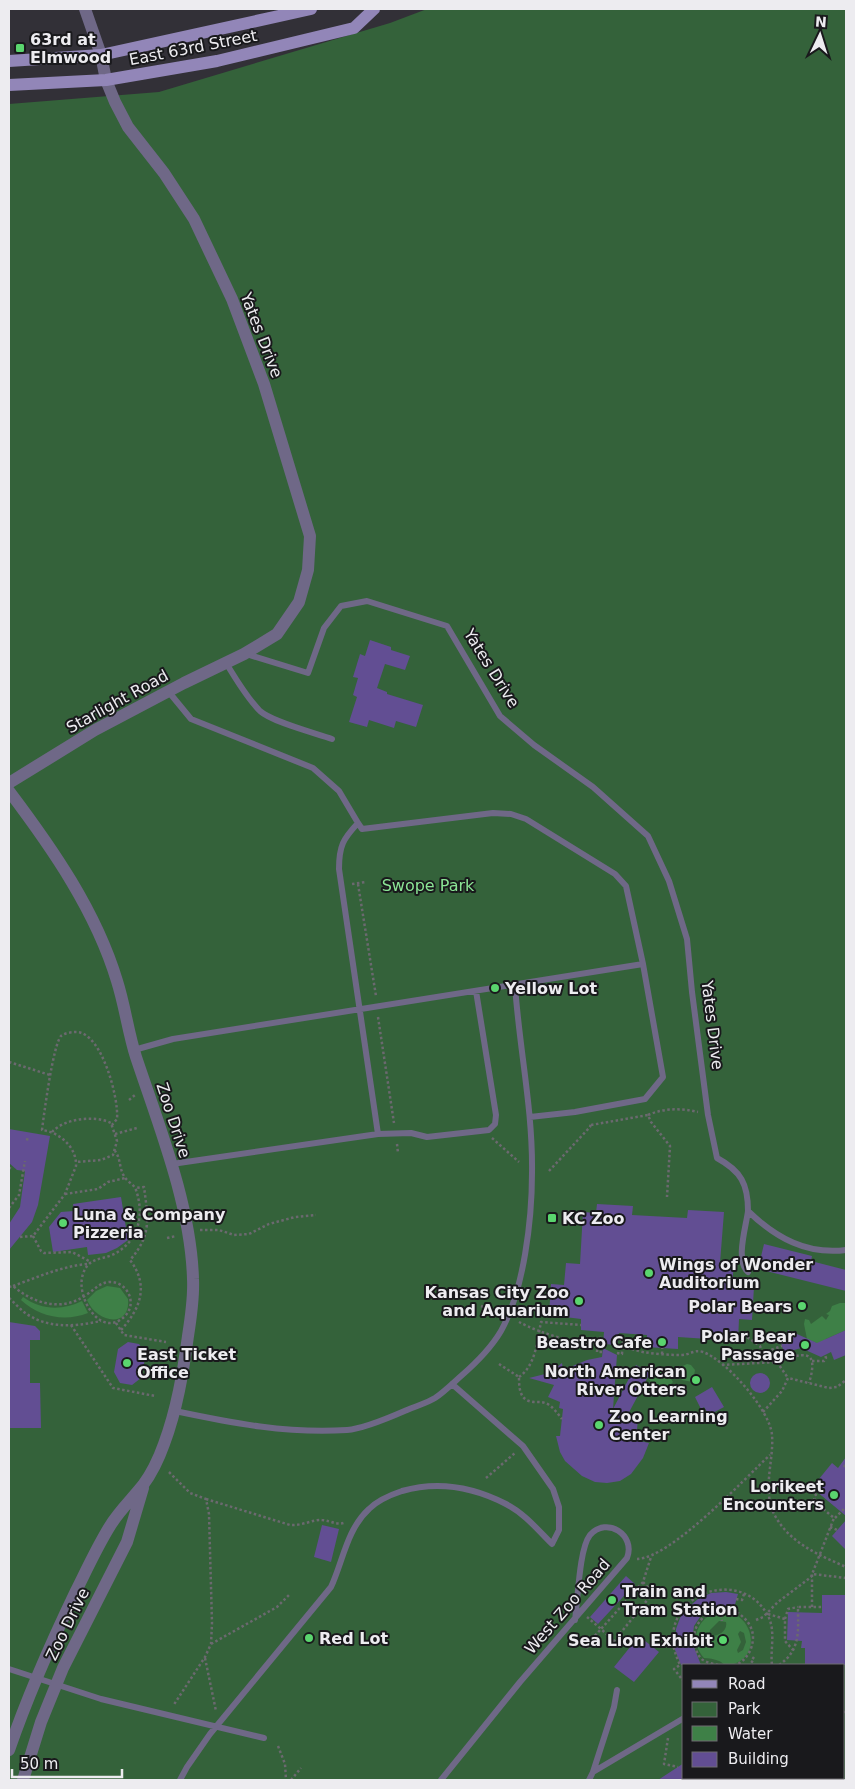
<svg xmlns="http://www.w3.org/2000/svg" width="855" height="1789" font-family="'DejaVu Sans',sans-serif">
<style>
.green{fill:#34623a;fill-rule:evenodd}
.water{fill:#3e8047;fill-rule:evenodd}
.building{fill:#624e93}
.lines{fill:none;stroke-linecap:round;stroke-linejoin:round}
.path{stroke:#6b696f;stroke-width:2.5;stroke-dasharray:2.5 2.5;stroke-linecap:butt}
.service{stroke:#6f6887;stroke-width:6}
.minor{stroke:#6f6887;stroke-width:12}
.secondary{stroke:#9286b8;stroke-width:12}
.poi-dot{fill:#5ad56e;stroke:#19191c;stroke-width:2}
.labels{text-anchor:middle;stroke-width:4;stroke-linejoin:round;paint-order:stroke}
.poi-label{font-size:16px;font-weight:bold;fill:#edecf0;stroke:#19191c;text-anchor:start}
.street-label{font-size:16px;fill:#edecf0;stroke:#19191c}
.park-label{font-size:16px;fill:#8be495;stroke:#19191c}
</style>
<rect width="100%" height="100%" fill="#323037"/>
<path class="green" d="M427 9H846V1780H9V104L159 92 390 23ZM684 1665H844V1778H684Z"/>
<path class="water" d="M107 1286 120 1288 128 1299C131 1328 97 1324 87 1300L96 1291Z
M23 1297C41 1310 62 1311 82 1301L88 1313C65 1322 39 1317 21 1300Z
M840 1303H846V1330L826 1339 821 1345 807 1339 804 1324 805 1319 809 1320 811 1324 822 1316 826 1320 829 1315 826 1314 830 1311 832 1306Z
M687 1364 691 1365 695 1370 693 1382 682 1380 679 1376 681 1372 676 1369Z
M665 1368 670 1370 669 1376 673 1382C666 1391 652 1387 648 1377 652 1369 657 1369 665 1368Z
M719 1611C751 1609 764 1653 734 1664 732 1664 728 1666 726 1665 724 1665 722 1662 719 1661 714 1659 709 1658 704 1658 688 1640 698 1617 719 1611ZM719 1621 726 1622C728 1632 717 1637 709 1636L710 1630ZM740 1631 744 1633 746 1642 743 1650 738 1653 737 1650 741 1642 738 1634Z"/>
<path class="building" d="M370 640 391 647V650L410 656 405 670 385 664 377 688 387 692V694L423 705 416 727 396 721 394 728 369 720 367 727 349 722 357 697 353 695 358 678 353 677 360 654 365 656Z
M9 1129 50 1136 38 1205 32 1222 9 1250V1224L20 1207 25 1171 17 1170 9 1163Z
M121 1197 128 1240 117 1248 106 1253 88 1255 87 1247 53 1252 49 1227 61 1212 74 1211 73 1204Z
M597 1204 633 1206 632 1215 687 1218 688 1210 724 1212 720 1263H734L732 1286 754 1287 752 1320 739 1319 738 1341 678 1337V1349L646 1347 647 1335 619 1333 617 1345 603 1344 604 1332 581 1330V1319L549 1315 551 1284 564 1285 566 1263 580 1264 583 1212 596 1213Z
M764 1244 812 1256 811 1261 846 1270V1291L758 1269Z
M9 1322 35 1326 40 1331V1340H30V1383H40L41 1428H9Z
M788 1330 817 1343 846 1330V1355L834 1360 831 1352 821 1357 801 1348 784 1353 780 1339 785 1337Z
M128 1342 139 1344 146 1354 141 1378 132 1385 120 1383 114 1372 118 1349Z
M603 1348 617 1355 613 1409 636 1365 650 1373 626 1418 638 1419 636 1440 649 1443 643 1458 631 1474 620 1481 607 1483 595 1482 582 1476 565 1461 560 1452 556 1436H560L563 1409 559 1408 560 1402 548 1397 554 1385 529 1378 549 1373 562 1363 563 1370 587 1360 602 1357Z
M750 1383a10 10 0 1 1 20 0a10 10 0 1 1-20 0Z
M712 1387 724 1407 709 1415 704 1407 701 1409 695 1397Z
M846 1457V1516L816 1491 822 1482 819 1479 832 1463 838 1468Z
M846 1520V1550L832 1536Z
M322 1525 339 1529 331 1562 314 1557Z
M626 1576 635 1584 598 1624 590 1617Z
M726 1592 738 1594 734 1608 718 1607 708 1611 700 1617 694 1626 692 1642 701 1665H681L675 1650 676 1629 680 1618 685 1610 698 1599 711 1593Z
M822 1595H846V1665H805V1648H801L802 1641 787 1640 788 1612 822 1613Z
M639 1636 659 1652 634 1682 614 1667Z
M684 1763V1780H658Z"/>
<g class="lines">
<path class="path" d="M352 884 366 882
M358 884 376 996
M378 1017 394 1123
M9 1062 50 1075
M129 1100 135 1095
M648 1115C664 1108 681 1108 698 1112
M591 1125 648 1115 651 1122 670 1146 667 1197
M52 1132C65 1118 95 1115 111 1123L117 1141 113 1155 101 1160 76 1162
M115 1134 137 1128
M492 1138 519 1162
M26 1139 30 1140
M397 1144 398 1153
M9 1169 12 1165
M549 1171 590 1127 591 1123
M65 1194 98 1189 108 1182 125 1178
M9 1208 19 1195 25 1161
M200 1230H219L234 1235 249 1234 269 1224 295 1217 316 1215
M33 1236 41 1251 44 1253 72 1252 91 1262
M20 1237 33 1236 65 1194 76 1166C77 1147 59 1132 42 1130 44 1114 53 1045 61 1036 65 1033 71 1032 76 1032 102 1032 119 1099 117 1119L112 1125
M167 1238 176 1236
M13 1286C38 1277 62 1266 88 1264
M9 1287 13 1286C34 1304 62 1312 86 1295 94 1290 99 1283 109 1282 127 1281 138 1303 125 1316 101 1340 75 1297 83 1274 88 1258 100 1260 112 1255 138 1243 145 1216 136 1190 134 1184 127 1182 124 1176 119 1168 121 1159 115 1151
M9 1298C16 1304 22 1312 30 1316 52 1329 78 1326 101 1321
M481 1306 496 1312
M519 1322C539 1333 580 1345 603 1346
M116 1323 124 1335 166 1342
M71 1325 113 1388 155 1396
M121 1330C141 1308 149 1285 130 1260 152 1235 148 1218 144 1187L136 1188
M738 1334 744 1335 760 1346 766 1362
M617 1347C627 1347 634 1350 643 1352 655 1354 670 1355 681 1355 690 1355 694 1349 703 1352 726 1360 770 1410 772 1435 774 1461 762 1489 774 1514 789 1543 819 1555 846 1567
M602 1352H597L598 1338H603
M617 1353 622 1354 623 1340 618 1339
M762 1353 782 1346
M662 1354 663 1336
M812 1361H824L826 1358 825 1355
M777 1362C802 1353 820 1347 809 1383
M499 1364 519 1377C519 1385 519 1398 529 1401 534 1403 540 1401 545 1403 552 1405 557 1413 562 1419
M722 1365 777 1362 788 1378
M519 1377C536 1365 537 1341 541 1322L581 1325
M763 1412 782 1391 788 1378 829 1388 837 1387 846 1380
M844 1467 846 1464
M169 1472 190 1493 206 1499 209 1514 212 1623 211 1644 205 1657 173 1706
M486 1478 515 1453
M206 1499 290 1525C302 1526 314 1519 322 1520 332 1521 337 1526 346 1522
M835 1518 846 1507
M830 1527 837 1530
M637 1559C671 1558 743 1480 770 1455
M643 1582 653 1593 614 1641 601 1629 643 1582 651 1557
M736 1599 742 1600 744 1594
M812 1607V1574L846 1578
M720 1610 722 1621
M768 1614 785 1619V1641L793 1650
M587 1617 601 1629C595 1636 592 1639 583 1641L584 1648 595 1645 594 1637
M785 1619 788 1609 798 1607
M756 1620 763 1617 778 1602 811 1577 834 1518 815 1502 814 1497 818 1492
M211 1644 277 1607 289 1595
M754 1657 751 1661 755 1664
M205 1658 216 1711
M718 1665C714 1664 708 1663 703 1660 699 1658 697 1652 695 1647 687 1619 722 1596 743 1617 749 1622 753 1630 753 1637 753 1650 746 1660 736 1665
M779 1665C801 1650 798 1631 798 1607H822
M684 1682 674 1669 680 1665C677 1658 674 1651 673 1643 669 1589 744 1569 768 1616 776 1631 770 1650 772 1665
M844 1712H846
M668 1738 664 1764 678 1767
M278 1746 285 1764 286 1780
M291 1780 301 1768
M768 1780 769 1778"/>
<path class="service" d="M246 654 308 673 324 628 341 606 367 601 447 626 500 716 534 745 593 787 648 836 669 881 687 939 692 992 708 1115 717 1158C741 1171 748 1184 748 1211 776 1238 807 1255 846 1250
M226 663C236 679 246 697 260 711 272 722 315 733 332 739
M168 691 191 719 313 768 339 791 358 823
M476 991 496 1115 495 1124 489 1130 427 1137 411 1133 378 1134 339 869C339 846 343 839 358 823L362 829 493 813 511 814 526 819 615 874 626 886 643 964
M134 1050 173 1039 643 964 663 1077 645 1099 575 1112 530 1117
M172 1164 378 1134
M748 1211C746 1227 735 1261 748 1272
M175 1411C232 1423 288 1434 347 1430 364 1429 391 1417 407 1410 416 1406 427 1403 435 1398 444 1392 453 1383 461 1376 476 1363 491 1348 501 1331 524 1290 532 1219 532 1173 533 1109 519 1047 515 985
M9 1669 101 1699 264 1738
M593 1772 614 1707 617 1690
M180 1780 187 1767 210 1734 331 1587C343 1561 347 1529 369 1509 378 1500 390 1495 402 1491 437 1481 473 1487 506 1504 524 1513 538 1530 552 1544L559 1530V1507L553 1489 523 1446 452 1384
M441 1780 520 1682 627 1558C636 1535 607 1516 590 1535 579 1549 578 1600 575 1620
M589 1780 593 1772 684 1718"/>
<path class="minor" d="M9 783 95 730 184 683 244 654 277 634 299 602 308 570 310 536 264 384 232 299 194 219 164 173 128 127 115 102 106 80 101 55 85 9
M9 791C52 848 96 911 117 981 125 1006 128 1032 136 1057 159 1126 191 1206 193 1279 194 1298 191 1317 188 1336 183 1373 177 1409 164 1444 159 1458 152 1473 143 1485 132 1499 119 1511 110 1526 97 1547 87 1569 76 1591 51 1643 28 1695 9 1750
M23 1780 41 1722 63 1668 127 1542 143 1488"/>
<path class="secondary" d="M9 61 101 55 311 9
M9 85 106 80 217 61 354 28 374 9"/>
</g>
<g class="poi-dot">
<rect x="15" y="43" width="10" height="10" rx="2.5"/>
<circle cx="495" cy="988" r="5"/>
<rect x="547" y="1213" width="10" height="10" rx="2.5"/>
<circle cx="63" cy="1223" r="5"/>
<circle cx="649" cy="1273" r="5"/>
<circle cx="579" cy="1301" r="5"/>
<circle cx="802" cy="1306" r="5"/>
<circle cx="662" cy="1342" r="5"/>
<circle cx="805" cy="1345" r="5"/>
<circle cx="127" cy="1363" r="5"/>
<circle cx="696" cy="1380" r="5"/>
<circle cx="599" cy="1425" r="5"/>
<circle cx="834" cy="1495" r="5"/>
<circle cx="612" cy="1600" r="5"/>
<circle cx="309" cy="1638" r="5"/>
<circle cx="723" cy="1640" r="5"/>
</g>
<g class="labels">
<g class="poi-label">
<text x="30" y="45">63rd at<tspan x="30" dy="18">Elmwood</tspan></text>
<text x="505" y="994">Yellow Lot</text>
<text x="73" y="1220">Luna &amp; Company<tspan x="73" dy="18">Pizzeria</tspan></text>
<text x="562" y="1224">KC Zoo</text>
<text x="659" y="1270">Wings of Wonder<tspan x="659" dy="18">Auditorium</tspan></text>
<text x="569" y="1298" text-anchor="end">Kansas City Zoo<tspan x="569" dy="18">and Aquarium</tspan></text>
<text x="792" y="1312" text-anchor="end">Polar Bears</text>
<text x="795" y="1342" text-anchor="end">Polar Bear<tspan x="795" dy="18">Passage</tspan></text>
<text x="652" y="1348" text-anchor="end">Beastro Cafe</text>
<text x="137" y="1360">East Ticket<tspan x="137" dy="18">Office</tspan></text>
<text x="686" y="1377" text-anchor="end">North American<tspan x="686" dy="18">River Otters</tspan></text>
<text x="609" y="1422">Zoo Learning<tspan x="609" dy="18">Center</tspan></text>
<text x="824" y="1492" text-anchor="end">Lorikeet<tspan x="824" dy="18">Encounters</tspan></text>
<text x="622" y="1597">Train and<tspan x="622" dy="18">Tram Station</tspan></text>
<text x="319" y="1644">Red Lot</text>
<text x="713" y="1646" text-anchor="end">Sea Lion Exhibit</text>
</g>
<g class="street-label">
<text transform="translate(193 47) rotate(-11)" y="6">East 63rd Street</text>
<text transform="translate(262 335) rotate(69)" y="6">Yates Drive</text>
<text transform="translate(492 668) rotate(58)" y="6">Yates Drive</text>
<text transform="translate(117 701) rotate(-29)" y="6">Starlight Road</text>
<text transform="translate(713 1025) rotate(83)" y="6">Yates Drive</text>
<text transform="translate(174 1120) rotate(72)" y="6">Zoo Drive</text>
<text transform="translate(567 1606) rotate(-49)" y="6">West Zoo Road</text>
<text transform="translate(67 1624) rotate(-64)" y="6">Zoo Drive</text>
</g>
<g class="park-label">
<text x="428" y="891">Swope Park</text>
</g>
</g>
<rect width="855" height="1789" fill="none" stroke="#edecf0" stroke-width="20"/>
<rect x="682" y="1664" width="162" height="115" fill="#19191c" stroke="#6e6d71"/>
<rect x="692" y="1680" width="25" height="8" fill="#9286b8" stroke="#6e6d71"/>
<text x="728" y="1689" font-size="15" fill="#edecf0">Road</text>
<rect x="692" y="1702" width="25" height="15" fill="#34623a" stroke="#6e6d71"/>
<text x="728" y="1714" font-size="15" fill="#edecf0">Park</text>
<rect x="692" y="1726" width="25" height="15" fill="#3e8047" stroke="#6e6d71"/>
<text x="728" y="1739" font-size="15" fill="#edecf0">Water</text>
<rect x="692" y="1752" width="25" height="15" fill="#624e93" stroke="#6e6d71"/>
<text x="728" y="1764" font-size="15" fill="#edecf0">Building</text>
<g transform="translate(820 35) rotate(4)" stroke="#19191c" stroke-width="4" paint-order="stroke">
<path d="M0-4L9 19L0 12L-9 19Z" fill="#edecf0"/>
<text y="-8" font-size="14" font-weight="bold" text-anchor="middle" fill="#edecf0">N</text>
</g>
<path d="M12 1769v8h110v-8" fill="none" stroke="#edecf0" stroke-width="2.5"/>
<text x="20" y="1769" font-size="15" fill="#edecf0" stroke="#19191c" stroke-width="4" paint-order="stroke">50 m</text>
</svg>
